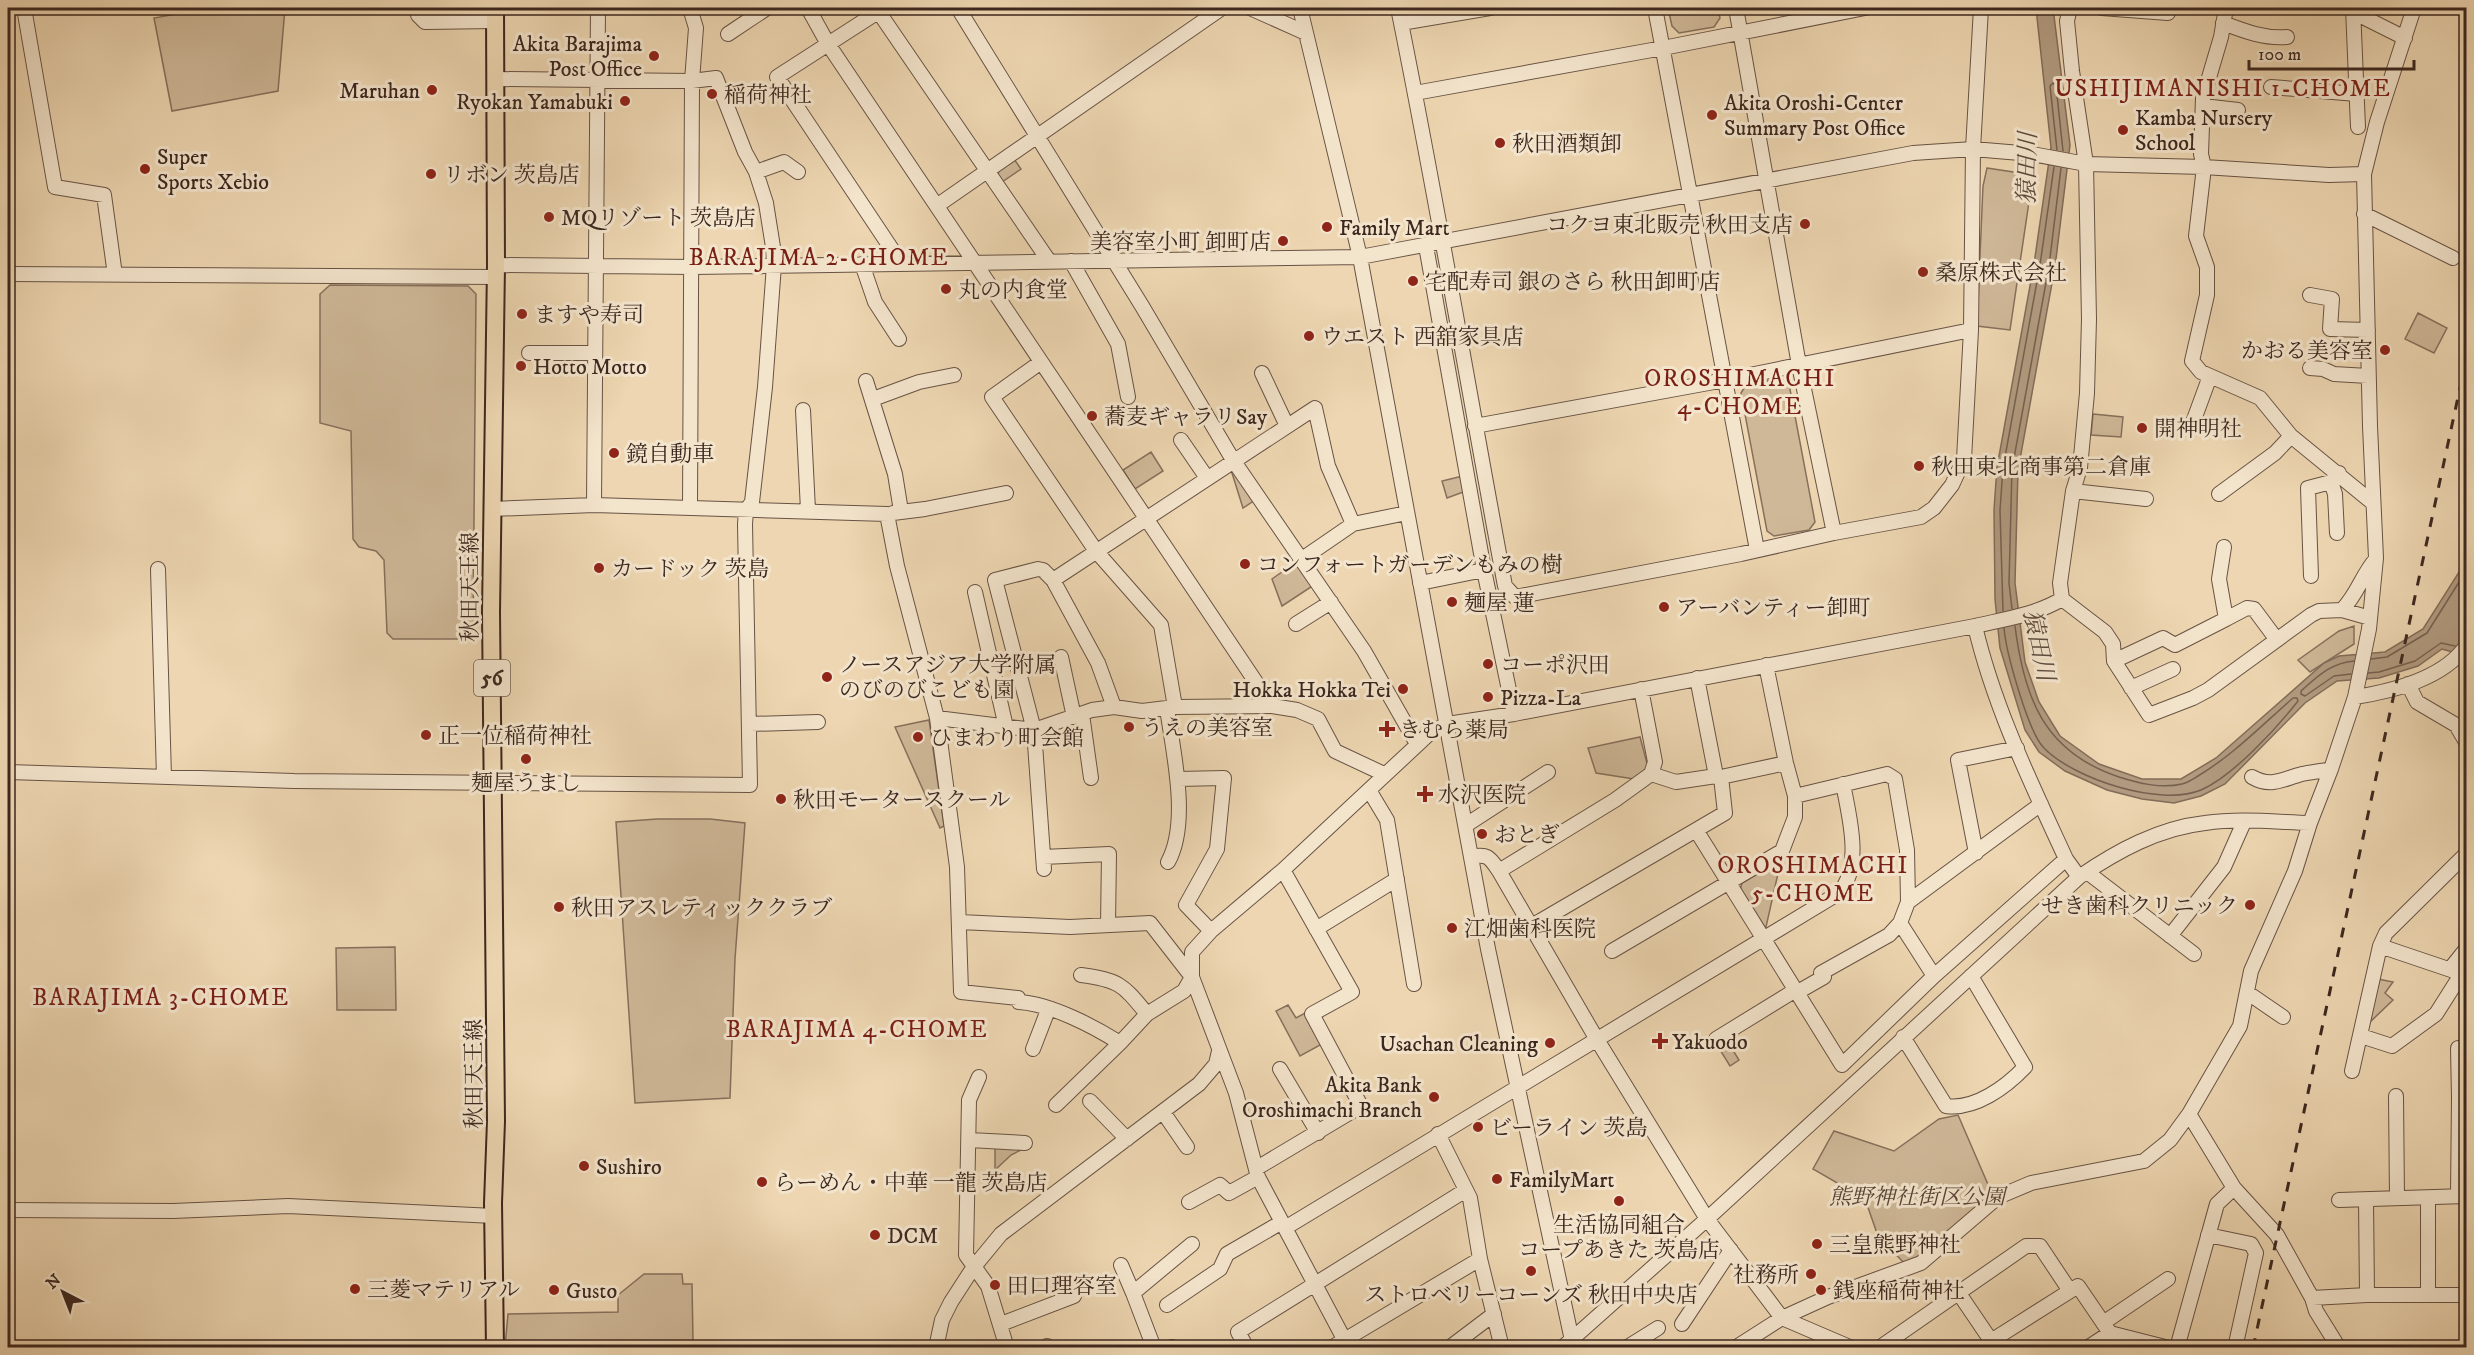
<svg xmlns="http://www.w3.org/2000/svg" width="2474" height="1355" font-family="'IM FELL DW Pica','Noto Serif JP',serif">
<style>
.green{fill:#cfb898;stroke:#86705c;stroke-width:1.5}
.water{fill:#b19a7f;stroke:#826c59;stroke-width:1.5}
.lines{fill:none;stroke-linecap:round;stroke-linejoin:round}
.shore{stroke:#76604f;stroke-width:1.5}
.minor-casing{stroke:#685344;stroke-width:16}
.major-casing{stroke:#3c271f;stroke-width:20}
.minor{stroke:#f3e4cc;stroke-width:14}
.major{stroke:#edd6b1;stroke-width:16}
.rail{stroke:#3c271f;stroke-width:3;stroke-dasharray:10 10;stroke-linecap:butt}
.poi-dot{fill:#8f2418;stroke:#f3e4cc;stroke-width:2}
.labels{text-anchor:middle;stroke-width:6;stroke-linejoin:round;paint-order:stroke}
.shield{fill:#f3e4cc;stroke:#736053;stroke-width:1.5}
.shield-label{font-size:21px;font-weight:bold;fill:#3c271f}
.poi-label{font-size:22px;fill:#3c271f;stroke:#f3e4cc;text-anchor:start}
.street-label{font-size:22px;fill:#3c271f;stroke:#f3e4cc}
.park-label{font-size:22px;font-style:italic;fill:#594437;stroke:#f3e4cc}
.neighbourhood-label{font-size:24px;letter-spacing:1.5px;fill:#7a1f14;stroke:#f3e4cc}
.water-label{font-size:24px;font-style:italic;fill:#5f4a3c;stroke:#f3e4cc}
</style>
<rect width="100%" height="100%" fill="#edd6b1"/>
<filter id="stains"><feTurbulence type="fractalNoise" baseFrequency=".00333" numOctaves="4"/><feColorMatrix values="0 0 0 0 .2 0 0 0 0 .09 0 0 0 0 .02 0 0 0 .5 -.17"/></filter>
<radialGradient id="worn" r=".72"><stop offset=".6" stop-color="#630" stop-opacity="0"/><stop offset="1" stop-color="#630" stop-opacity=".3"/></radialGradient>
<path class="green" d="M209 8H285L278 91 172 111 154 18Z
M1668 8H1718L1720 18 1714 27 1679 33 1672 26Z
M1014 159 1021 169 1002 182 998 176 999 169Z
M1987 168 2033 175 2010 330 1977 326 1983 186Z
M330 285 468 286 476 294 473 632 464 639H393L387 633 384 560 376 551 359 547 353 539 351 431 320 423V294Z
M2418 313 2447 328 2434 353 2405 339Z
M1781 378 1789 384 1815 522 1809 530 1774 536 1767 531 1741 393 1746 385Z
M2093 414 2123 417 2121 437 2091 435Z
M1151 452 1163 471 1135 489 1123 470Z
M1231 470 1237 472 1255 500 1243 508Z
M1463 476 1466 491 1447 498 1442 481Z
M1299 560 1314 585 1282 606 1272 579Z
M2354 626V644L2310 672 2298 660 2339 631Z
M929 720 944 826 940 828 895 727Z
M1640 737 1648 767 1645 776 1634 779 1596 773 1588 748Z
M657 819H710L745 823 735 959 730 1098 635 1103 616 822Z
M1781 860 1766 927 1762 928 1740 890 1742 883Z
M395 947 396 1010H337L336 948Z
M2378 979 2393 982 2385 993 2393 1000 2369 1023Z
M1288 1005 1296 1018 1307 1012 1322 1044 1300 1056 1276 1011Z
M1726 1039 1739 1060 1730 1066 1717 1045Z
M1958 1115 1993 1196 1919 1259 1905 1264 1878 1236 1865 1199 1813 1169 1834 1131 1894 1151 1939 1119Z
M995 1144 1027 1147 1011 1155 995 1170Z
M644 1274H682L683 1284H692L693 1341H683V1347H505L508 1314 618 1312V1295Z"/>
<path class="water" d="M2036 8H2053L2070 145 2055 267 2018 470 2015 583 2025 662 2039 702 2060 736 2099 764 2142 779H2181L2216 758 2324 663 2339 656 2385 652 2423 629 2466 561V614L2460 625 2466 631V656L2442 649 2418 666 2379 678 2337 681 2305 703 2225 784 2201 796 2174 803 2142 799 2107 790 2065 771 2039 752 2025 730 2000 648 1995 599 1994 510 1997 467 2034 264 2051 147Z"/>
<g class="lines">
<path class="shore" d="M2057 150 2050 86 2053 83 2056 86 2063 151
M2012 609 2009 583 2012 469 2049 266 2061 168
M2003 611 2000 510 2003 468 2040 265 2054 167
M2004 628C2006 652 2028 732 2044 748 2074 779 2160 807 2201 790 2233 776 2276 729 2298 701L2297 698H2293C2262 725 2233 755 2198 776 2193 779 2187 783 2182 784 2161 789 2138 783 2119 777 2044 752 2024 698 2015 626
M2371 659 2387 657 2427 633 2466 571
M2368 673 2379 672 2415 661 2441 643 2455 646
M2351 674 2334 676 2305 696 2301 694V691C2318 676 2331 663 2354 661"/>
<g class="minor-casing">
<path id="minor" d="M24 8 55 187 104 195 115 275
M418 8V15L425 22 495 21
M808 8 828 44 1272 706
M884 8 777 77 893 251 891 264
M958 8 1142 306 1233 460 1364 651 1417 744
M1250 8 1306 33
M1300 8 1360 257 1488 949 1573 1345
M1398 8C1437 200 1469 393 1505 586L1515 597 1741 554 1834 533 1921 517 1934 508 1952 485 1964 459 1971 330 1973 149 1981 8
M1655 8 1757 550
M1736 8 1799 365 1834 533
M2070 8 2067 21 2072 71 2086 164 2089 319 2087 393 2080 468 2073 491 2060 583 2062 599 2105 632 2113 644 2114 661 2149 715 2193 698 2208 690 2311 615 2319 611 2342 610C2358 593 2361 577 2375 560
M2102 8 2168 13 2169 8
M2226 8 2221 37 2203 98 2201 154 2204 167 2196 236 2207 267V295L2192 361 2201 372 2260 398 2291 436 2373 503
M2353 8 2358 127
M878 11 1049 261
M2353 12 2405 38
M1401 23 1490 8
M2223 23C2244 31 2264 39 2287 37
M728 34 767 8
M2271 87 2357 94
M1415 93 1663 48 1865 8
M2203 106 2238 110
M756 172 784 162 798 172
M938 205 1222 8
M2364 214 2453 258
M1426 246 1484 570 1514 714
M1071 261 1118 344 1128 397
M862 264 875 302 899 339
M496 265 693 267 1360 257 1913 153 1973 149 2032 154 2086 164 2204 167 2329 175 2364 174
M8 274 496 277
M2310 295 2332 299 2330 329 2368 330
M529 353H595
M1041 362 992 397 1096 551 1161 625 1175 707
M2310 368 2323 369 2334 374 2368 376
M1262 373 1287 426
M866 381 895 474 901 511
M873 399 919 382 954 375
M803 410 808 510
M2192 425 2210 376
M1475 426 1725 380 1971 330
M1181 440 1207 478
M2331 482 2335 494 2337 533
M2073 491 2146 499
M2219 494 2275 453 2291 436
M594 505 598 8
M690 508 692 81 696 28 690 8
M492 509 594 505 887 514 897 566 937 718 957 867 961 992 1018 998 1019 1002C1051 1004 1093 1026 1120 1043L1147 1014 1184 991 1192 977 1150 923 1070 927 960 922
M893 513 925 509 1006 493
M1302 559 1353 524
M158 569 164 777
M2311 576 2308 488 2331 482 2339 473
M1420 583 1484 570
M975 592 1006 727
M2342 610 2370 618
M2226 619 2247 608 2254 609 2277 640
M1296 624 1331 602
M1975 626C1994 707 2031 783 2066 859L2079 877
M1061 657 1074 717
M2114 661 2163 638 2175 645 2226 619 2219 579 2224 547
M1697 678 1716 776
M2408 684 2417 702 2456 725 2466 742
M2131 688 2173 669
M2355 697C2393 691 2443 679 2466 646
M1114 707 1098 663 1053 580 1315 408 1328 466 1353 524 1407 513
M1167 708C1173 752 1190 822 1168 862
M1082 714 1091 778
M937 718 1034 730 1092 710 1114 707 1142 711 1175 707 1272 706 1297 710 1318 719 1335 751 1384 774
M750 724 818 722
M8 772 294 781 750 785 745 524 746 511 752 502 765 387 774 265 773 247 766 203 756 172 745 152 716 78 692 81 496 79
M1651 774 1676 782 1716 776 1721 777 1786 763
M2252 777C2271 788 2283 779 2302 774 2312 772 2322 771 2331 769
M1178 779 1224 778 1217 849 1186 905 1211 931
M1369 790 1387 820 1414 984
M1795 796 1887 774 1895 779 1907 850 1908 902 1900 923 1934 976 2066 859
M1466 825 1548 772
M1696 830 1725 813 1721 777
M1976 853 1958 760 2017 748
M1043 857 1109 854 1108 925
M1471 857C1488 853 1490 858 1499 871L1596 1038 1707 1219 1782 1318 1852 1348
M1044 869 1034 730 995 580 1038 569 1043 570 1053 580
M1499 871 1615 800 1651 774 1655 762 1641 689
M2087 872 2194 954
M1908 902 2041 804
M1530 927 1696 830 1842 1065 1934 976
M1316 929 1397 879
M2170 936 2224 867 2244 822
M2380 946 2466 975
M1612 951 1782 851 1795 817V796L1786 763 1766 665
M2450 969 2466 949
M1081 975C1120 980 1123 985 1147 1014
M1796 993 1824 977 1821 973 1889 935 1900 923
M2248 993 2283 1017
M2361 1036 2392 1046 2436 1014 2462 973
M1903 1037 1946 1106C1975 1110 2006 1087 2025 1067L1971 976
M1716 1039 1794 991
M2458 1048 2459 1097
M1033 1049 1048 1010
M1280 1069 1318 1133
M2352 1071 2380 946 2386 933 2466 854
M979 1077 969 1100 966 1255 988 1286 1007 1348
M2396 1096 2397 1198
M1090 1101 1127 1139
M1056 1105 1120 1043
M1163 1112 1187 1147
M2189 1114 2234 1188 2277 1235 2312 1298 2316 1311 2339 1348
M1438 1134 1470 1198 1480 1259 1502 1348
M970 1140 1025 1143
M1257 1168 1361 1106 1312 1014 1352 992 1283 870
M2458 1196 2459 1097H2466
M2339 1200 2466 1196
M2366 1200 2367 1295
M1189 1202 1220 1185 1229 1193 1258 1177
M8 1210 173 1211 288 1206 494 1216
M1285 1228 1839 893C1863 866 1849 816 1843 784
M2208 1235 2251 1244 2256 1253 2235 1348
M1121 1265 1133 1293
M1958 1292 1996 1348
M2428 1295V1198
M2312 1298 2367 1295H2466
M1167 1305 1220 1269 1227 1254 1282 1222
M2103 1323 2168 1279
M1001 1324 1074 1296
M1682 1324 1731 1250
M1991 1341 2078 1286 2110 1333
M1047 1346V1348
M936 1348 942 1320 951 1302 973 1268 1001 1234 1199 1084 1216 1064 1219 1051
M1154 1348 1133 1293 1192 1244
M1171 1348 1172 1347
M1247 1348 1238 1332 1466 1190
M1331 1348 1480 1259
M1346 1348 1344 1339 1258 1177 1236 1093 1192 977V952L1211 931 1283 870 1430 733 1447 724 1514 714 1975 626C2005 619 2035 615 2062 599
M1449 1348 1494 1314
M1562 1348 1707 1219 2079 877C2117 851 2159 828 2205 823 2239 818 2276 822 2310 823L2331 769 2355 697 2369 629 2376 558 2370 426 2364 174 2377 122 2414 8
M1626 1348 1658 1328
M1735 1348 1782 1318 1828 1297 1921 1263 1998 1197 2031 1183 2144 1161 2170 1140 2189 1114 2240 1026 2251 971 2295 871 2310 823
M1879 1348 2026 1246H2040L2070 1291
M2087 1348 2110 1333 2169 1348
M2177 1348 2217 1204 2234 1188"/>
</g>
<g class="major-casing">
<path id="major" d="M495 1348 493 1203 496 1121 491 612 496 265 495 8"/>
</g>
<use href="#minor" class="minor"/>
<use href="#major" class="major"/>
<path class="rail" d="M2253 1348 2466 360"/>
</g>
<g class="poi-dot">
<circle cx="654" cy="56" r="6"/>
<circle cx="432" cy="90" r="6"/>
<circle cx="712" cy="94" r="6"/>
<circle cx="625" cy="101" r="6"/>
<circle cx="1712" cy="115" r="6"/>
<circle cx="2123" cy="130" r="6"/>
<circle cx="1500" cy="143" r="6"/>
<circle cx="145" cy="169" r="6"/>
<circle cx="431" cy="174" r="6"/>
<circle cx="549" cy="217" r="6"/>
<circle cx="1805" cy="224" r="6"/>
<circle cx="1327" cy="227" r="6"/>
<circle cx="1283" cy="241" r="6"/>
<circle cx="1923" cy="272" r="6"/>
<circle cx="1413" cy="281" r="6"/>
<circle cx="946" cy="289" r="6"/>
<circle cx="522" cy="314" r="6"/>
<circle cx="1309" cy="336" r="6"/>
<circle cx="2385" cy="350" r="6"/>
<circle cx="521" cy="366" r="6"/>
<circle cx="1092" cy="416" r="6"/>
<circle cx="2142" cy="428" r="6"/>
<circle cx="614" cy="453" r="6"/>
<circle cx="1919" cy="466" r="6"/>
<circle cx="1245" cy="564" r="6"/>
<circle cx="599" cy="568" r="6"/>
<circle cx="1452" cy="602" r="6"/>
<circle cx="1664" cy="607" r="6"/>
<circle cx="1488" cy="664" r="6"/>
<circle cx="827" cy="677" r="6"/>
<circle cx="1403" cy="689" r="6"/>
<circle cx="1488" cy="697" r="6"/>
<circle cx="1129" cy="727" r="6"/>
<path d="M1384 720h6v6h6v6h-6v6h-6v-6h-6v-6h6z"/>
<circle cx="426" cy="735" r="6"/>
<circle cx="918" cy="737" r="6"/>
<circle cx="526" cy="759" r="6"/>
<path d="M1422 785h6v6h6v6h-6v6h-6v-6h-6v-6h6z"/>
<circle cx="781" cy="799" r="6"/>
<circle cx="1482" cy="834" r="6"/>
<circle cx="2250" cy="905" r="6"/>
<circle cx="559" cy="907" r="6"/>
<circle cx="1452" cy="928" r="6"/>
<path d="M1657 1032h6v6h6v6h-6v6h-6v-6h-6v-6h6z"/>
<circle cx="1550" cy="1043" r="6"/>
<circle cx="1434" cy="1097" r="6"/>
<circle cx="1478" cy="1127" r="6"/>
<circle cx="584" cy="1166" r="6"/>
<circle cx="1497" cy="1179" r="6"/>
<circle cx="762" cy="1182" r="6"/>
<circle cx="1619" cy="1201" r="6"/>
<circle cx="875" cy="1235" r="6"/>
<circle cx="1817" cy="1244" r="6"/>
<circle cx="1531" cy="1271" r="6"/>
<circle cx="1811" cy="1274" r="6"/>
<circle cx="995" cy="1285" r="6"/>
<circle cx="355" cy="1289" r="6"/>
<circle cx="554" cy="1290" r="6"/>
<circle cx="1821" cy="1290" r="6"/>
</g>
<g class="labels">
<rect class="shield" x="474" y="660" width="36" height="36" rx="4.5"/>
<g class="shield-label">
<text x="492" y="685">56</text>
</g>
<g class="poi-label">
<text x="642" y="51" text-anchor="end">Akita Barajima<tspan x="642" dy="25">Post Office</tspan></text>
<text x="420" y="98" text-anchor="end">Maruhan</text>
<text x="724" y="102">稲荷神社</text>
<text x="613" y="109" text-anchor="end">Ryokan Yamabuki</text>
<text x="1724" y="110">Akita Oroshi-Center<tspan x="1724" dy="25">Summary Post Office</tspan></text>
<text x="2135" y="125">Kamba Nursery<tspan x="2135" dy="25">School</tspan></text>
<text x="1512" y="151">秋田酒類卸</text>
<text x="157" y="164">Super<tspan x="157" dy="25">Sports Xebio</tspan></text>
<text x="443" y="182">リボン 茨島店</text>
<text x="561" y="225">MQリゾート 茨島店</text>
<text x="1793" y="232" text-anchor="end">コクヨ東北販売 秋田支店</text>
<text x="1339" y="235">Family Mart</text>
<text x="1271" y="249" text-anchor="end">美容室小町 卸町店</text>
<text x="1935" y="280">桑原株式会社</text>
<text x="1425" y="289">宅配寿司 銀のさら 秋田卸町店</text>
<text x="958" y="297">丸の内食堂</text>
<text x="534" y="322">ますや寿司</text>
<text x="1321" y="344">ウエスト 西舘家具店</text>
<text x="2373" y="358" text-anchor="end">かおる美容室</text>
<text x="533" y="374">Hotto Motto</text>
<text x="1104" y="424">蕎麦ギャラリSay</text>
<text x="2154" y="436">開神明社</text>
<text x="626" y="461">鏡自動車</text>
<text x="1931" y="474">秋田東北商事第二倉庫</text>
<text x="1257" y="572">コンフォートガーデンもみの樹</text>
<text x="611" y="576">カードック 茨島</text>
<text x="1464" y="610">麺屋 蓮</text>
<text x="1676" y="615">アーバンティー卸町</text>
<text x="839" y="672">ノースアジア大学附属<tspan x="839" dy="25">のびのびこども園</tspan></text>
<text x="1500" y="672">コーポ沢田</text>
<text x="1391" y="697" text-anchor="end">Hokka Hokka Tei</text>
<text x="1500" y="705">Pizza-La</text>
<text x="1141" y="735">うえの美容室</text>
<text x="1399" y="737">きむら薬局</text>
<text x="438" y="743">正一位稲荷神社</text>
<text x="930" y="745">ひまわり町会館</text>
<text x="526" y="790" text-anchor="middle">麺屋うまし</text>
<text x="1438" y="802">水沢医院</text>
<text x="793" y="807">秋田モータースクール</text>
<text x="1494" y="842">おとぎ</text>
<text x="2238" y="913" text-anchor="end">せき歯科クリニック</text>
<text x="571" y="915">秋田アスレティッククラブ</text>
<text x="1464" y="936">江畑歯科医院</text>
<text x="1672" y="1049">Yakuodo</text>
<text x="1538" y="1051" text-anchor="end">Usachan Cleaning</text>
<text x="1422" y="1092" text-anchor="end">Akita Bank<tspan x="1422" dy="25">Oroshimachi Branch</tspan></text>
<text x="1490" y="1135">ビーライン 茨島</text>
<text x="596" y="1174">Sushiro</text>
<text x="1509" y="1187">FamilyMart</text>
<text x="774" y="1190">らーめん・中華 一龍 茨島店</text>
<text x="1619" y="1232" text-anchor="middle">生活協同組合<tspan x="1619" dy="25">コープあきた 茨島店</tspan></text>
<text x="887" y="1243">DCM</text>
<text x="1829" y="1252">三皇熊野神社</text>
<text x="1799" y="1282" text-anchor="end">社務所</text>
<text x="1007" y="1293">田口理容室</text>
<text x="367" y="1297">三菱マテリアル</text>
<text x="566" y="1298">Gusto</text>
<text x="1833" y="1298">銭座稲荷神社</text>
<text x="1531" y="1302" text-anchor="middle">ストロベリーコーンズ 秋田中央店</text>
</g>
<g class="street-label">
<text transform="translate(469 587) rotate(-90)" y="8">秋田天王線</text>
<text transform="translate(473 1074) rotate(-90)" y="8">秋田天王線</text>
</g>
<g class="park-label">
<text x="1917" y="1204">熊野神社街区公園</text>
</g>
<g class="neighbourhood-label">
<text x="2223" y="96">USHIJIMANISHI 1-CHOME</text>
<text x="819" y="265">BARAJIMA 2-CHOME</text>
<text x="1740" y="386">OROSHIMACHI<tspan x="1740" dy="28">4-CHOME</tspan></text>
<text x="1813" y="873">OROSHIMACHI<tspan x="1813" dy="28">5-CHOME</tspan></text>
<text x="161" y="1005">BARAJIMA 3-CHOME</text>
<text x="857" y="1037">BARAJIMA 4-CHOME</text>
</g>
<g class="water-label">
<text transform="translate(2027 168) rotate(-89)" y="8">猿田川</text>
<text transform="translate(2039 645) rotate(78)" y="8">猿田川</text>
</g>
</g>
<rect width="2474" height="1355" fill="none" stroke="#edd6b1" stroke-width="30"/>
<rect x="9" y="9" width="2456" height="1337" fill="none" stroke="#3c271f" stroke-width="3"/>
<rect x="15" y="15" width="2444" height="1325" fill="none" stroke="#3c271f" stroke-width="1.5"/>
<g transform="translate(63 1292) rotate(318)" stroke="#f3e4cc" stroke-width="4.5" paint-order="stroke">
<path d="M0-4.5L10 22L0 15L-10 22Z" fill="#3c271f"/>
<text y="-9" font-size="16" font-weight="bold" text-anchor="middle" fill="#3c271f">N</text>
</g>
<path d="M2249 60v9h165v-9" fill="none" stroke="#3c271f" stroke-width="3"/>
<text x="2258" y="60" font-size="18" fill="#3c271f" stroke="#f3e4cc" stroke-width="4.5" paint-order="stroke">100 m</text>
<rect width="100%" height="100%" filter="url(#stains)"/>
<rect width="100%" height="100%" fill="url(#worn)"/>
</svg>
